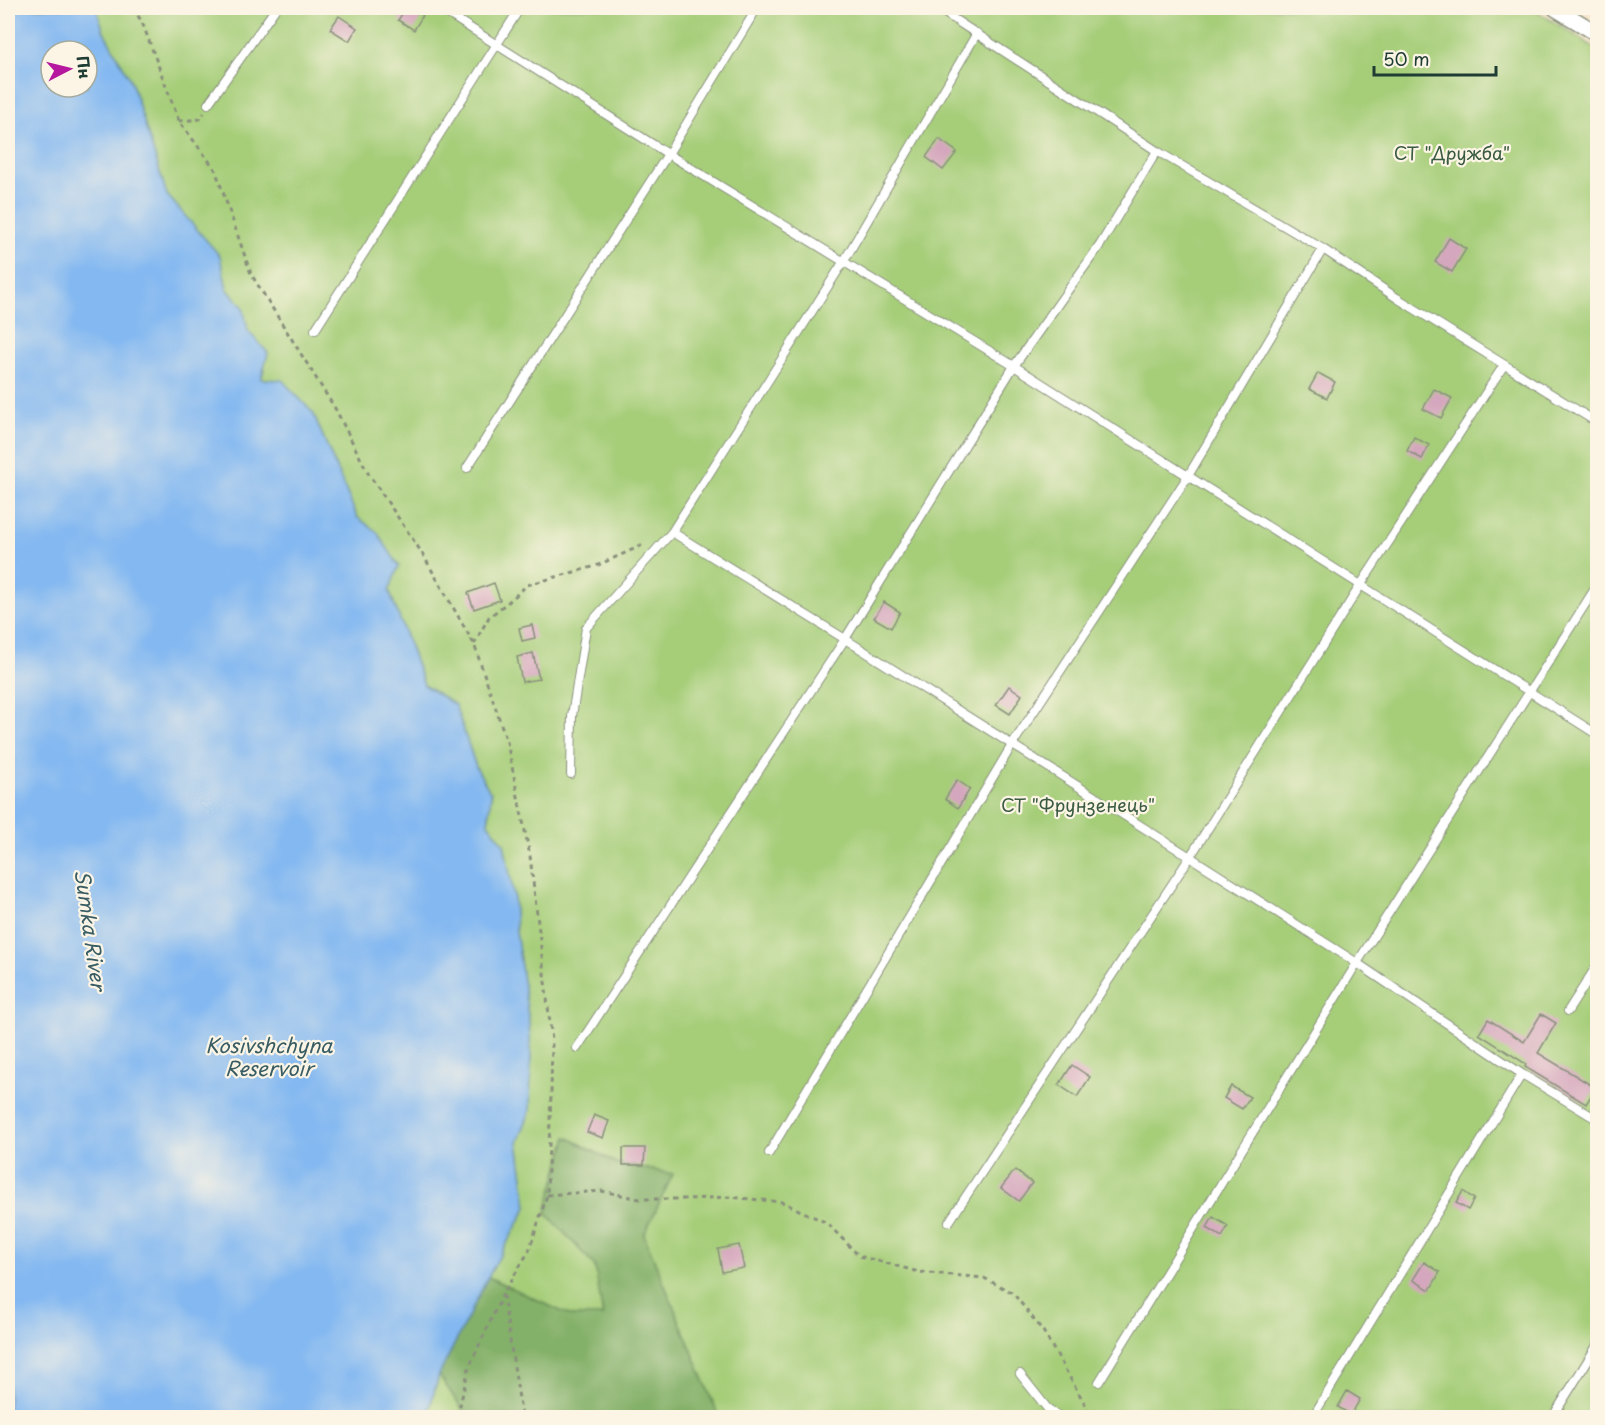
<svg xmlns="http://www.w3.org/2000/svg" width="1605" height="1425" font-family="'Playpen Sans',sans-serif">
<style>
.green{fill:#a6ce79;stroke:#628656;stroke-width:1.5}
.forest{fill:#84b169;stroke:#52774e;stroke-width:1.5}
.water{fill:#83b8f1;stroke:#517a92;stroke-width:1.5;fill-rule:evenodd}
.building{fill:#d5a7be}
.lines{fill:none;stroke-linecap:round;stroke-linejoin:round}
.service-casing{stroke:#89907c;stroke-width:10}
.minor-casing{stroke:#89907c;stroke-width:18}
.path{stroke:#89907c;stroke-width:3;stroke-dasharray:4.5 4.5;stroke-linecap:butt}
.service{stroke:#fff;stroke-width:8}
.minor{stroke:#fff;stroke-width:15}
.labels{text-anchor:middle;stroke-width:4.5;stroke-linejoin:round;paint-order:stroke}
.park-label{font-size:18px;fill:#3a5a42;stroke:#fcf5e5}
.water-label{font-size:20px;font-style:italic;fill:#385c63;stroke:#fcf5e5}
</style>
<rect width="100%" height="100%" fill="#fcf5e5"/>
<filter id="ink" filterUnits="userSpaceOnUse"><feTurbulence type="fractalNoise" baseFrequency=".0167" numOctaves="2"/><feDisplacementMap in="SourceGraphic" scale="12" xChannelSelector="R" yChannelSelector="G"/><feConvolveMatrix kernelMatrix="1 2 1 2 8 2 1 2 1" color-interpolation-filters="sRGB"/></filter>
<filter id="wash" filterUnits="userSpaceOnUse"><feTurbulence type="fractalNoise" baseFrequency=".008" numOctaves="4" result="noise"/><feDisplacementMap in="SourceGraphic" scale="24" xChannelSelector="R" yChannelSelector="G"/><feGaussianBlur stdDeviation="1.35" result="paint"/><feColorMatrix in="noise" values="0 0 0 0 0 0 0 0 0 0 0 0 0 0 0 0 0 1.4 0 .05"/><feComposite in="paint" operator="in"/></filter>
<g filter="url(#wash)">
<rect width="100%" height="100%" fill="#f3e2c5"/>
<path class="green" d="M96 8H1532L1597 49V1417H719L644 1235 672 1174 616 1163 567 1137 546 1213 595 1266 603 1317 571 1316 488 1277 527 1207 518 1142 530 1111 531 1052 529 1023 516 932 514 896 504 844 488 823 491 794 476 767 455 705 424 685 389 590 377 532 357 517 313 413 261 380 268 353 247 331 243 307 227 289 219 256 167 195 131 81 104 32Z
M439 1375 466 1415 465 1417 427 1418Z"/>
<path class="forest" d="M567 1137 616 1163 673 1174 644 1235 719 1417H465L466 1415 439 1375 488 1277 571 1316H603L595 1266 546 1213Z"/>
<path class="water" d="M8 8H96L104 32 131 81 167 195 220 256 227 289 243 307 248 331 268 353 261 379 282 380 313 413 357 517 377 532 399 566 389 590 424 685 455 705 476 767 491 794 488 823 504 844 514 896 516 932 529 1023 531 1052 530 1111 518 1142 527 1207 488 1277 439 1375 427 1417H8ZM51 51H87V87H51Z"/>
<g id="blocks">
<path class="building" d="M406 8H412L423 15 414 30 398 20Z
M339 16 357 28 349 41 330 29Z
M939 139 957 152 943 170 926 157Z
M1449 238 1466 249 1452 272 1435 262Z
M1318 373 1335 382 1327 398 1309 389Z
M1434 389 1452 398 1441 418 1423 409Z
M1414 437 1429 445 1422 459 1407 451Z
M494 583 500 600 474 609 468 593Z
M884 602 900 612 891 628 874 618Z
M532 625 535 638 522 641 519 628Z
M533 653 539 679 522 682 517 657Z
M1009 686 1022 695 1010 714 996 705Z
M957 780 970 789 958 808 945 799Z
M1541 1014 1556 1023 1538 1053 1596 1088 1586 1104 1525 1067 1526 1064 1479 1034 1488 1019 1524 1042Z
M1072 1065 1090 1077 1077 1097 1059 1085Z
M1231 1086 1250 1097 1242 1109 1224 1098Z
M594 1115 609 1121 603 1138 587 1132Z
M623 1148H645L644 1165H623Z
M1015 1170 1032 1183 1019 1201 1001 1188Z
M1463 1191 1474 1199 1468 1210 1456 1203Z
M1213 1217 1228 1226 1222 1237 1207 1228Z
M739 1245 744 1268 722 1272 718 1249Z
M1424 1262 1440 1272 1430 1290 1413 1280Z
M1347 1391 1360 1399 1351 1415 1338 1407Z"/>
</g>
</g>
<g filter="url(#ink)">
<use href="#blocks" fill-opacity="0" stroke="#89907c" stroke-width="1.5"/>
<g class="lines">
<g class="service-casing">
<path id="service" d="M439 8 668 154 1014 366 1100 245 1157 151
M937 8 1157 151 1323 249 1397 298 1598 423
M208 104 276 8
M315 330 520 8
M467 468 668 154 757 8
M672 532 845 639 1190 857 1357 963 1522 1074 1312 1418
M571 774 572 716 586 628 672 532 844 261 977 33
M1568 1011 1598 964
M577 1048 845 639 1014 366 1598 735
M1522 1074 1598 1120
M769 1153 1012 745 1188 476 1323 249
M949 1222 1190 857 1360 586 1504 365
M1020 1374 1047 1408 1061 1418
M1099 1382 1357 963 1598 584
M1552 1418 1598 1344"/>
</g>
<g class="minor-casing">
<path id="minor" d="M1555 8 1598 34"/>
</g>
<path class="path" d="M133 8 142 22 179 121 215 169 251 274 336 410 368 473 422 553 474 644 507 742 530 856 552 1040 551 1095 547 1195 529 1251 503 1294 469 1367 457 1418
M179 121 200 119 204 113
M474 644 489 617 512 599 527 585 596 566 645 544
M547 1195 602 1191 640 1199H687L729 1197 782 1202 827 1223 859 1256 919 1272 984 1278 1013 1293 1043 1331 1085 1404 1089 1418
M503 1295 522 1418"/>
<use href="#service" class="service"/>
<use href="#minor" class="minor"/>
</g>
</g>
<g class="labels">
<g class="park-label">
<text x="1452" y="160">СТ "Дружба"</text>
<text x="1078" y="812">СТ "Фрунзенець"</text>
</g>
<g class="water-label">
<text transform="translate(90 930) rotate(82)" y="7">Sumka River</text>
<text x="269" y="1053">Kosivshchyna<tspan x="269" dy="23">Reservoir</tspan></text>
</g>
</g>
<rect width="1605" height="1425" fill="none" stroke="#fcf5e5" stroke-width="30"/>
<g transform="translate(69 69) rotate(83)"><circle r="28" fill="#fcf5e5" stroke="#a4ab9e" stroke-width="1.5"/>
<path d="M0-4.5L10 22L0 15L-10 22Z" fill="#b5179e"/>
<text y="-9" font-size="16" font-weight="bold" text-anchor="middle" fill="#1f3d34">Пн</text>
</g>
<path d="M1374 66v9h122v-9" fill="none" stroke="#1f3d34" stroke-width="3"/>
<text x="1383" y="66" font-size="18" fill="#1f3d34" stroke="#fcf5e5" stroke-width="4.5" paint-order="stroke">50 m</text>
</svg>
